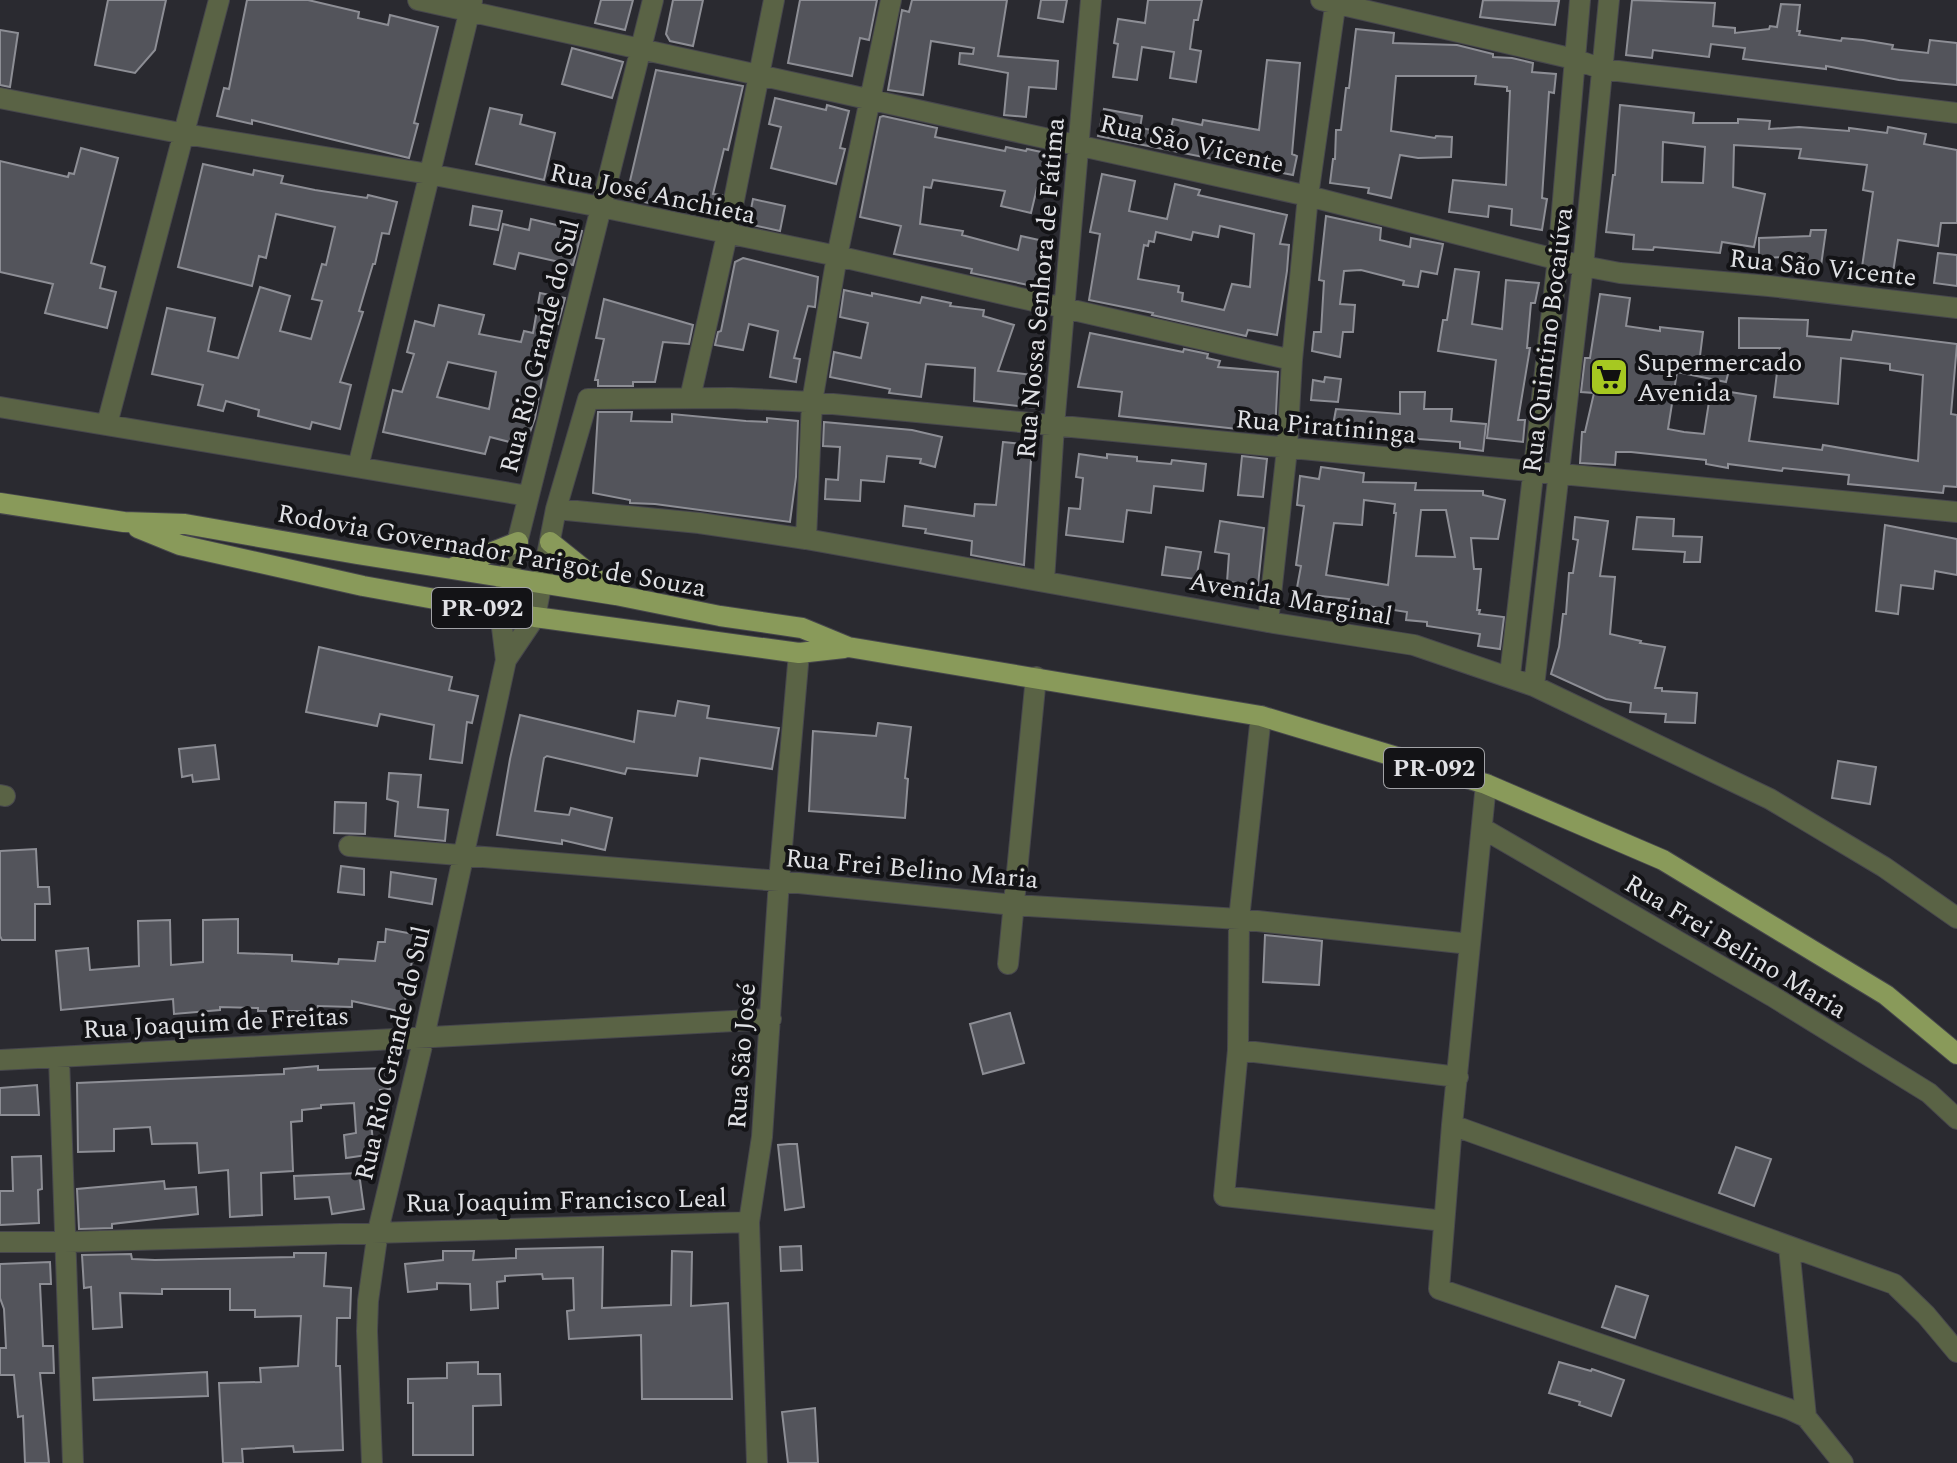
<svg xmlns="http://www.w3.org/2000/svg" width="1957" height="1463" font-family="Spectral,serif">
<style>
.building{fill:#53545b;stroke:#8d8e95;stroke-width:2;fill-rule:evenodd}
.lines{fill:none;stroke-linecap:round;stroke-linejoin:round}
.minor-casing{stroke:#47474d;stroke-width:22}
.major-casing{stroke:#47474d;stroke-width:22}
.minor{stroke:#5a6345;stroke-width:20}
.major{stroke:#899a5a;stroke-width:20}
.labels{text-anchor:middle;stroke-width:8;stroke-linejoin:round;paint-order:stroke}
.shield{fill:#131316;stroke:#a2a3a7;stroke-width:2}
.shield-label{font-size:24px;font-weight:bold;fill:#e0e1e5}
.street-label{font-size:26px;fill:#e0e1e5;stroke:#131316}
.poi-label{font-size:26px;fill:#e0e1e5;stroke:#131316;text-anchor:start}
</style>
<rect width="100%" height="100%" fill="#2a2a30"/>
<path class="building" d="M108 0H166L155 50 135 73 95 65Z
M247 0H308L359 12 358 18 388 25 390 15 438 27 414 123 418 124 409 158 252 120V124L217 116 224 88 229 89Z
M601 0H633L625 30 595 23Z
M673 0H703L693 46 670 41 666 34Z
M800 0H877L869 40 860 38 852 76 788 63Z
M912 0H1007L998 56 1058 61 1056 89 1029 87 1026 117 1004 115 1008 73 959 64 960 53 973 54 974 48 931 41 923 95 888 90 902 10 909 12Z
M1041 0H1067L1063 22 1038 18Z
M1148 0H1202L1198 20H1194L1190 49 1201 51 1196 82 1170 78 1174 52 1142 47 1137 80 1113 77 1118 44 1114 43 1118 19 1145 23Z
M1483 0 1559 1 1555 25 1480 17Z
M1632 0 1715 3 1713 26 1735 28V33L1769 29 1770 26 1777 27 1781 4 1800 5 1797 31H1800L1799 35 1841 41 1842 38 1863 40 1893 45 1892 49 1928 53 1930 40 1957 43V85L1899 80 1826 66V69L1743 59 1745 48 1711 44 1709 57 1653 50 1652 58 1626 55Z
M1356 29 1394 33 1393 43 1457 45 1493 54V57L1512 58 1533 63 1532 72 1556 74 1554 93 1549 92 1542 198 1547 199 1542 230 1511 225 1512 209 1489 206 1488 217 1449 212 1453 180 1506 185 1510 91H1507V87L1475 84 1476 76H1396L1391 131 1435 138 1436 136 1452 137 1451 157 1418 158 1400 155 1391 198 1368 193 1369 188 1330 183 1333 159H1335L1336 130H1341L1346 88H1349Z
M0 30 18 33 10 87 0 85Z
M572 48 623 62 612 98 562 84Z
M1267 60 1300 63 1292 154 1297 156 1293 175 1098 136 1104 109 1142 116 1140 128 1170 133 1173 119 1202 125 1203 120 1259 130Z
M656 70 743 86 728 150 724 149 713 194 722 195 717 218 626 198Z
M775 98 826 110 827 105 849 111 840 148 845 149 836 184 771 168 781 127 769 124Z
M1620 105 1694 113 1693 123H1738V119L1770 121 1769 129 1799 127 1849 131V128L1887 133 1888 127 1926 134 1924 144 1957 150V223H1941L1938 246 1898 240 1892 279 1861 274 1873 192 1863 190 1867 165 1799 158 1801 149 1734 145 1733 187 1765 194 1754 247 1722 242 1720 253 1654 247 1653 250 1633 249 1634 235 1606 232 1613 175H1615ZM1663 142 1705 147 1703 183 1662 182Z
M490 108 522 115 520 124 555 133 544 180 476 164Z
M883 116 937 128 935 137 1005 151 1006 147 1026 151 1027 149 1060 156 1052 192 1037 188 1031 213 1001 206 1005 191 933 180 931 188 924 187 920 224 963 231 962 235 1018 250 1021 236 1048 242 1038 287 971 273 972 269 894 254 901 226 860 217 880 117Z
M81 148 118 158 91 263 105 267 100 288 116 292 107 328 45 313 53 284 0 272V161L68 177 69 173 74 174Z
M203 164 253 175 254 170 283 176 281 183 315 190 367 198 368 195 397 202 389 234 382 233 375 264H373L359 311 363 312 340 382 351 385 340 429 312 422 310 429 258 416 259 410 226 401 223 411 198 405 203 385 152 374 167 308 215 318 208 351 238 358 260 287 290 296 280 331 311 339 322 301 312 299 322 264 326 265 335 227 276 214 266 258 259 256 252 286 178 267Z
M1102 174 1135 181 1129 211 1167 219 1175 184 1200 190 1198 195 1287 215 1280 244 1289 245 1287 271 1277 335 1248 330 1246 336 1152 315 1153 313 1089 300 1100 234 1090 232ZM1220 226 1254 234 1250 287 1232 284 1224 310 1182 301 1183 293 1178 292 1179 286 1138 279 1144 245 1148 246 1149 241 1154 242 1156 232 1191 240 1193 232 1218 237Z
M753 199 785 206 780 231 748 224Z
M473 206 502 211 498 230 470 225Z
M1326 216 1381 228 1380 240 1410 247 1411 238 1443 244 1437 274 1421 271 1418 287 1403 285 1404 281 1361 270 1344 271 1340 304 1355 305 1353 332H1343L1340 357 1312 351 1314 332H1321L1324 281 1319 280Z
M531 219 582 231 573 265 519 253 515 269 494 264 503 224 529 230Z
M1811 230H1826L1820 273 1790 268 1791 257 1759 258V238L1810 236Z
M1938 253 1957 255V286L1934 283Z
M743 258 818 277 815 307 808 306 794 358 800 359 796 382 770 377 778 331 749 324 743 350 715 345 718 332 721 331 735 262Z
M1455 269 1479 272 1472 324 1502 329 1506 280 1539 283 1535 303H1531L1527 348H1530L1518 420H1525L1523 442 1487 438 1496 360 1438 351 1443 320H1447Z
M844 290 872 296V293L920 303 922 297 951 303 950 306 984 310 983 316 1014 325 998 371 1041 376 1037 408 974 401 975 368 926 364 921 397 889 393 890 389 830 377 834 352 861 358 868 323 840 317Z
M540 293 565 298 558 324 552 323 535 418 525 446 490 437 485 454 383 432 393 390 402 392 414 354 407 352 415 321 434 326 439 305 484 315 479 334 521 342 524 331 533 333ZM448 362 496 372 489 409 437 397Z
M1600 294 1630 298 1626 326 1660 331V327L1703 332 1700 356 1731 362 1726 382 1677 372 1668 429 1684 432 1704 434 1711 389 1756 396 1749 441 1822 450 1823 445 1918 461 1923 375 1890 370V364L1841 358 1838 404 1774 397 1780 348H1739V318L1808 320 1807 336 1851 340 1853 331 1957 344 1951 414 1957 415V487L1944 486 1943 493 1848 484 1849 475 1783 468 1782 471 1728 464V468L1706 464V460L1631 452H1616L1615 465 1580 463 1582 432H1585L1594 393 1581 392 1585 358H1590Z
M604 299 693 325 689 344 663 342 655 382H633V386H598V380H595L604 339 596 338Z
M1090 333 1183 352 1184 349 1208 354 1207 358 1220 361 1218 367 1278 372 1275 433 1119 416 1122 392 1078 387Z
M1325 377 1341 379 1338 402 1311 400 1313 380 1324 382Z
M1400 392H1425L1424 409H1452L1451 421 1486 424 1483 451 1460 448V442L1348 434 1347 438 1331 436 1336 409 1400 414Z
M598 412H632L631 421 672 422V414L746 421 767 422V418L798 421 796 477 790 522 655 504 630 503V500L593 493Z
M824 422 912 430 942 437 935 467 920 463 921 459 887 456 884 482 861 480 860 501 825 499 826 479 838 480 840 447 823 446Z
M1003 442 1032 445 1024 565 971 555 972 541 925 533 926 529 903 526 905 506 974 516 975 504 996 505Z
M1079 454 1107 458V454L1137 457V461L1171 464 1172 460 1206 464 1203 491 1154 486 1151 513 1127 510 1123 542 1066 535 1069 508 1080 509 1083 478 1076 477Z
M1242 456 1267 459 1263 497 1238 495Z
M1321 467 1364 473 1363 482 1416 483 1415 490 1483 491V495L1505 500 1498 539 1471 538 1474 569H1481L1477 610H1480L1479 614 1504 617 1500 649 1478 646 1480 634 1427 626V622L1406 620 1407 612 1348 603 1349 599 1312 595 1310 607 1294 604 1301 566 1296 565 1304 506 1297 505 1300 476 1319 479ZM1364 500 1395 504 1394 513H1396L1388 585 1326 575 1334 523 1362 525ZM1421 510H1446L1455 557 1416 556Z
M1575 517 1608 521 1600 576 1615 577 1610 634 1641 641 1640 643 1665 647 1655 688H1662V691L1697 693 1695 723 1665 722 1666 714 1630 712 1631 703 1606 699 1551 674 1559 647 1563 614H1566L1569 573H1573L1578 540 1573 539Z
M1637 517 1674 519 1673 536 1702 537 1700 562H1684L1685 552 1633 549Z
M1220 521 1264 528 1258 585 1227 582 1229 554 1215 552Z
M1885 525 1957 539V575L1935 571 1933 589 1901 585 1898 614 1876 611Z
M1166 547 1201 552 1196 579 1162 575Z
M319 647 452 677 449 690 478 696 472 723 467 722 462 763 430 759 434 725 380 714 377 726 306 712Z
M678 701 709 706 707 718 779 728 772 769 700 758 697 776 627 768 625 774 547 756 544 758 535 811 569 815 571 808 612 818 605 850 562 840V844L497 835 510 759 520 715 634 742 638 711 675 716Z
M878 723 911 727 905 778 908 779 905 818 809 811 813 731 876 736Z
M215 745 219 779 193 782 192 775 182 777 179 749Z
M1838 761 1876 767 1870 804 1832 798Z
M389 773 421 775 418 807 448 810 445 841 395 836 398 802 387 799Z
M335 802 366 803 365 834 334 833Z
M36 849 38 887H49L50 904H35V940H2L0 936V851Z
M341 866 364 869V895L338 892Z
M391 872 436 879 432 904 389 897Z
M238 919V953L292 955V961L338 964 339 959 375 961 378 942H385L386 929 419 935 414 962 412 961 403 1012 352 1001V1007L318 1006V1011H258V1008L220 1007V1010L174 1014 173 999 61 1010 56 951 88 948 90 970 139 966 138 921 170 920 171 965 203 962V920Z
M1265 935 1322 941 1319 985 1263 982Z
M1010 1013 1024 1063 983 1074 970 1024Z
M318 1066V1070L389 1068 390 1089 380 1090 382 1121H371L374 1154 346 1158 344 1135 356 1133 354 1103 321 1105V1108L302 1110V1121L291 1122 293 1171 261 1173 262 1215 230 1217 228 1170 199 1173 197 1143 152 1144 150 1127 114 1129V1151L78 1152 77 1083 284 1074V1069Z
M37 1085 39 1115H0V1088Z
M789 1144H797L804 1207 785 1210 778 1145Z
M1736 1147 1771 1159 1754 1206 1719 1193Z
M41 1156 42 1189 38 1190 39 1223 0 1225V1191H13L12 1157Z
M359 1173 364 1209 332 1214 329 1197 295 1199 294 1176Z
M164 1181 165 1189 196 1187 198 1214 112 1224V1228L79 1229 77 1189Z
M801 1246 802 1270 781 1271 780 1247Z
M603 1247 602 1308 671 1305 672 1251 692 1252 691 1306 728 1303 732 1399H642L641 1335 569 1339 567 1311 574 1310 573 1278 543 1279 542 1274 505 1276V1281L497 1282 498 1308 471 1310 470 1284 437 1283V1289L408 1292 405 1264 443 1260V1251H474L473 1260 516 1258V1249Z
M294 1253H326L324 1286 351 1288 350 1318H337L336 1366H340L343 1450 294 1452 293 1446 242 1449 243 1463H223L219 1383 261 1382 260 1368 298 1366 301 1316 255 1317V1310H230V1289H162V1294L120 1293 122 1327 93 1329 91 1287 84 1288 82 1255 131 1254 132 1259 155 1260 294 1257Z
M50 1262 51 1284H40L43 1346H53L54 1373H40L49 1463H25L23 1416 18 1417 14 1375H0V1348H6L4 1309 0 1298V1264Z
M1616 1286 1648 1296 1635 1338 1602 1327Z
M478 1362V1374H500L501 1405 473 1406V1455H413V1403H408V1379L447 1378V1363Z
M1559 1362 1591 1371 1592 1369 1624 1380 1611 1416 1579 1405 1580 1402 1549 1393Z
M207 1372 208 1396 94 1400 93 1378Z
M815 1408 818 1463H788L782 1412Z"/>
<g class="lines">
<g class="minor-casing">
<path id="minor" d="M418 0 1308 196 1583 266 1620 273 1769 286 1957 308
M1321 0 1574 59 1602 69 1957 113
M0 98 185 134 429 174 601 207 837 256 1292 360
M690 398 727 235 774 0
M0 407 528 496
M107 424 219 0
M358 467 472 1
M556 509 699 523 806 539 1268 622 1414 645 1534 686 1770 799 1884 867 1957 918
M806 539 812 402 837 256 891 0
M1044 581 1054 426 1091 0
M1268 622 1287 449 1292 360 1308 196 1336 0
M506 660 535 617 556 509 588 399 731 398 812 402 1957 512
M1510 675 1558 258 1580 0
M1534 686 1583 266 1609 0
M1261 716 1239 919 1238 1050 1224 1196 1444 1221
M1486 784 1452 1125 1439 1289 1789 1409 1806 1417 1843 1463
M0 795 5 796
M1482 828 1772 996 1929 1093 1957 1119
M349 846 779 881 1014 905 1239 919 1470 944
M1008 964 1036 677
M1238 1050 1458 1077
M59 1057 73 1463
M0 1060 771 1019
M1452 1125 1894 1284 1926 1315 1957 1352
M0 1242H66L749 1222
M1789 1247 1806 1417
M372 1463 367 1331 368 1301 378 1231 424 1037 506 660 500 611 653 0
M757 1463 749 1222 762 1137 779 881 799 653"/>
</g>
<g class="major-casing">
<path id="major" d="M0 503 124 522 185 524 357 554 616 595 720 616 802 628 848 647 1261 716 1486 784 1663 860 1886 995 1957 1054
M138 528 180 545 363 586 535 617 799 653 844 648
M550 542 616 595
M454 567 518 542"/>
</g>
<use href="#minor" class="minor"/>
<use href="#major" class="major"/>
</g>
<defs>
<g id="supermarket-square" transform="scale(2)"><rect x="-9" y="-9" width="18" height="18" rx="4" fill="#a6c821" stroke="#131316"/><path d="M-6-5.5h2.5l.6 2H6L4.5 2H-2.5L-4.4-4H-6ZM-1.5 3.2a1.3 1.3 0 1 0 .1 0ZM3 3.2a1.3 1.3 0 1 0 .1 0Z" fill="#111"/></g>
</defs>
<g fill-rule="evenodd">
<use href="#supermarket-square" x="1609" y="377"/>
</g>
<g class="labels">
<g class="shield">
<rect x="432" y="588" width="100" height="40" rx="6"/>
<rect x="1384" y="748" width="100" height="40" rx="6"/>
</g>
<g class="shield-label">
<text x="482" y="616">PR-092</text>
<text x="1434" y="776">PR-092</text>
</g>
<g class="street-label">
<text transform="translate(1192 143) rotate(13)" y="9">Rua São Vicente</text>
<text transform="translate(653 193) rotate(12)" y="9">Rua José Anchieta</text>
<text transform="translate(1823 267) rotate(6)" y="9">Rua São Vicente</text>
<text transform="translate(1040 288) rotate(-85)" y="9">Rua Nossa Senhora de Fátima</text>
<text transform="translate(1547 340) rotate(-83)" y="9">Rua Quintino Bocaiúva</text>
<text transform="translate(539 346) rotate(-76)" y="9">Rua Rio Grande do Sul</text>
<text transform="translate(1326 426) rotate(5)" y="9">Rua Piratininga</text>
<text transform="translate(492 550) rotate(10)" y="9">Rodovia Governador Parigot de Souza</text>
<text transform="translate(1291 598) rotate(10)" y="9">Avenida Marginal</text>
<text transform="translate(912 868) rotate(5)" y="9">Rua Frei Belino Maria</text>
<text transform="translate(1736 946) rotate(31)" y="9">Rua Frei Belino Maria</text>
<text transform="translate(216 1022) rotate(-3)" y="9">Rua Joaquim de Freitas</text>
<text transform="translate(392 1053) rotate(-77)" y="9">Rua Rio Grande do Sul</text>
<text transform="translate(741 1056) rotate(-86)" y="9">Rua São José</text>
<text transform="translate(566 1200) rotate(-1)" y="9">Rua Joaquim Francisco Leal</text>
</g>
<g class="poi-label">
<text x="1637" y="371">Supermercado<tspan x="1637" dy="30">Avenida</tspan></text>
</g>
</g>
</svg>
